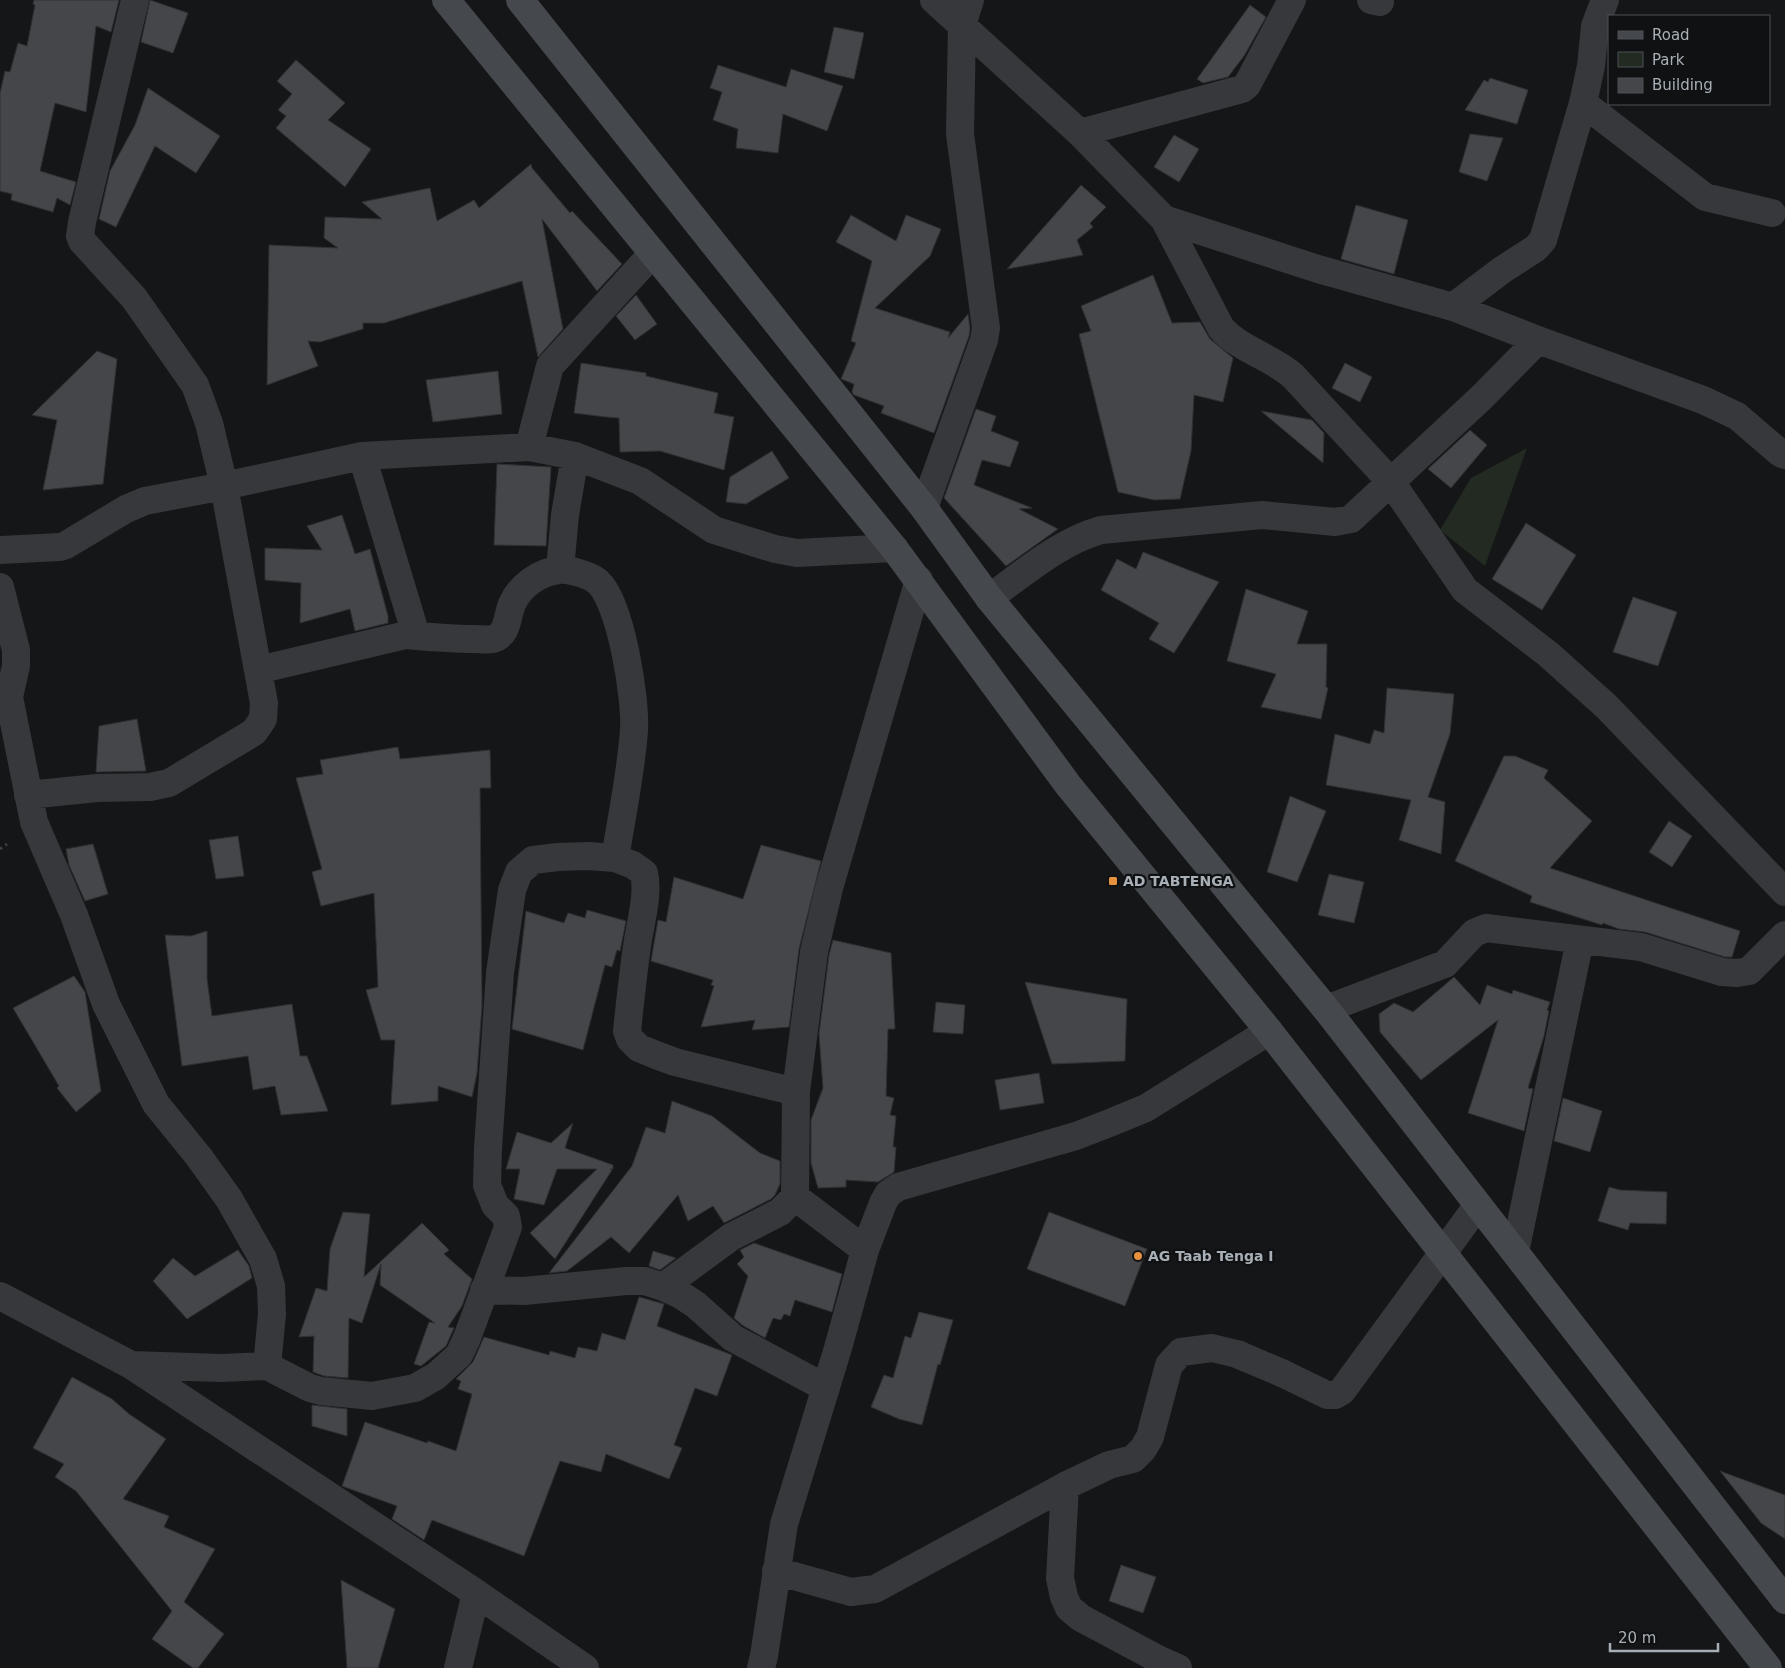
<svg xmlns="http://www.w3.org/2000/svg" width="1785" height="1668" font-family="'DejaVu Sans',sans-serif">
<style>
.green{fill:#222a22}
.building{fill:#44464a;stroke:#303033}
.lines{fill:none;stroke-linecap:round;stroke-linejoin:round}
.path{stroke:#3d3f43;stroke-width:3;stroke-dasharray:2.5 4;stroke-linecap:butt}
.street{stroke:#37383c;stroke-width:28}
.secondary{stroke:#45484c;stroke-width:28}
.poi-dot{fill:#e6913e;stroke:#101112;stroke-width:2}
.labels{text-anchor:middle;stroke-width:4.5;stroke-linejoin:round;paint-order:stroke}
.poi-label{font-size:14px;font-weight:bold;fill:#a8afb6;stroke:#101112;text-anchor:start}
</style>
<rect width="100%" height="100%" fill="#151617"/>
<path class="green" d="M1527 448 1485 566 1440 530 1471 478Z"/>
<path class="building" d="M34 0H119L111 32 96 26 86 112 55 103 40 171 76 182 70 205 57 198 53 212 11 200 12 194 0 191V93L5 71 10 72 18 43 27 46 35 5 33 4Z
M150 0 188 13 173 53 141 42Z
M1250 5 1266 17 1244 56 1228 77 1203 83 1197 79Z
M834 27 864 33 854 79 824 72Z
M296 60 345 103 328 120 371 149 345 187 276 128 286 116 278 110 292 94 277 81Z
M718 65 786 87 791 69 843 86 827 131 783 114 778 153 736 148 738 129 713 120 722 92 710 88Z
M1490 78 1528 90 1517 124 1465 110 1484 80 1488 82Z
M148 88 220 136 196 173 155 146 116 227 99 219 110 171 135 125Z
M1470 134 1503 138 1487 181 1459 172Z
M1174 135 1199 149 1179 182 1154 167Z
M531 164 532 168 570 213 572 211 622 264 597 291 542 219 563 329 538 357 522 281 384 323H363V329L320 342 308 341 318 366 267 385 269 245 338 248 324 238 325 217 382 219 362 202 430 188 437 221 474 200 479 208Z
M1081 185 1106 207 1090 223 1093 227 1077 240 1083 255 1007 269Z
M1356 205 1408 220 1394 274 1341 259Z
M851 215 896 241 906 215 941 229 930 256 875 308 950 332 948 338 968 314 970 328 969 336 934 433 881 413 884 406 854 395 852 392 854 384 841 379 856 343 851 341 872 261 836 242Z
M1153 275 1172 323 1200 322 1210 339 1233 358 1223 402 1194 395 1191 451 1180 499 1154 500 1118 492 1079 334 1091 331 1081 306Z
M636 295 657 324 635 340 616 316Z
M97 351 117 359 103 484 43 490 57 420 32 415Z
M581 363 646 373V376L718 393 714 413 734 417 724 470 660 451 620 452 619 418 606 417 574 413Z
M1345 363 1372 377 1360 402 1332 388Z
M498 371 502 414 433 422 426 380Z
M976 409 996 416 991 431 1019 442 1010 467 982 460 974 485 1032 508 1019 509 1058 529 1006 566 944 498Z
M1261 411 1312 420 1324 433 1323 463Z
M1470 430 1487 445 1451 488 1428 469Z
M772 451 789 478 746 504 726 502 730 477Z
M497 464 551 467 546 546 494 545Z
M342 515 355 554 370 549 388 616V623L355 631 350 609 300 623 301 583 265 580V548L322 550 307 526Z
M1526 523 1576 555 1542 610 1492 579Z
M1143 552 1219 582 1174 653 1149 639 1159 623 1101 590 1117 559 1136 569Z
M1246 589 1308 611 1297 644H1327L1326 687 1328 688 1321 719 1261 707 1276 674 1227 661Z
M1633 597 1677 612 1658 666 1613 652Z
M1387 688 1454 694 1450 734 1428 797 1445 802 1441 854 1399 840 1411 800 1326 785 1335 734 1370 744 1374 730 1384 733Z
M137 719 146 771 96 772 99 726Z
M398 747 400 759 490 750 491 788H480L482 1006 477 1073 472 1097 438 1086V1101L391 1105 395 1040H381L366 990 378 987 374 893 321 906 312 872 322 869 296 778 323 774 320 760Z
M1504 756H1515L1548 770 1544 778 1592 821 1550 868 1740 931 1732 957H1725L1645 932 1619 929 1603 923 1602 925 1530 902 1532 896 1455 861Z
M1290 796 1326 811 1297 882 1267 872Z
M1669 821 1692 836 1672 867 1649 852Z
M238 836 244 876 216 879 209 840Z
M93 844 108 894 85 901 69 865 66 849Z
M761 845 821 861 799 949 789 1027 752 1030 755 1020 701 1027 714 986 711 985 713 980 651 961 658 920 666 922 674 877 743 899Z
M1329 874 1364 882 1354 923 1318 915Z
M587 910 626 921 620 951 617 950 612 967 605 965 583 1050 512 1029 526 911 564 923 568 913 585 918Z
M207 931V979L212 1016 292 1004 300 1056H307L328 1111 281 1115 275 1086 253 1090 248 1056 182 1066 165 935 191 936Z
M833 940 891 953 895 1029H888L886 1096 894 1098 890 1115 896 1116 893 1147H896L894 1172 878 1182 846 1180V1187L818 1188 811 1163V1120L823 1088 819 1034 829 955Z
M74 976 85 992 101 1091 76 1112 57 1088 59 1086 13 1008Z
M1454 977 1480 1005 1487 985 1512 994 1513 990 1550 1002 1547 1010 1549 1011 1544 1036 1528 1088 1533 1089 1524 1131 1468 1113 1498 1020 1421 1080 1380 1032 1379 1014 1394 1003 1413 1012Z
M1025 982 1127 999 1125 1061 1052 1064Z
M936 1002 965 1005 963 1034 933 1032Z
M1039 1073 1044 1103 1000 1110 995 1080Z
M1563 1098 1602 1111 1590 1152 1554 1141Z
M672 1101 712 1116 760 1153 780 1161V1184L775 1195 771 1199 724 1223 713 1206 688 1221 678 1195 629 1253 611 1237 567 1271 549 1273 632 1166 646 1127 665 1133Z
M573 1123 565 1148 613 1165V1169H610L612 1170 555 1259 530 1233 597 1169H557L544 1205 514 1199 520 1169H506L517 1132 551 1143Z
M1609 1187 1620 1190 1667 1192 1666 1224 1630 1223 1628 1230 1598 1221Z
M343 1212 370 1214 364 1277 422 1223 449 1250 444 1254 472 1279 462 1306 448 1327 454 1328 446 1346 421 1366 414 1364 429 1322 435 1323 380 1285 381 1264 362 1323 349 1318 348 1378 324 1376 313 1372 314 1336 299 1337 316 1288 327 1291 330 1249Z
M1049 1212 1147 1249 1125 1306 1027 1269Z
M754 1243 842 1274 832 1312 795 1300 790 1316 784 1314 781 1320 773 1318 765 1338 742 1325 734 1318 748 1276 737 1264 744 1257 740 1250Z
M238 1250 249 1266 252 1278 187 1319 153 1281 173 1258 195 1276Z
M653 1251 676 1258 660 1270 649 1266Z
M639 1297 664 1304 657 1326 732 1355 717 1396 695 1388 674 1445 682 1448 669 1479 606 1454 601 1472 560 1461 524 1556 432 1520 424 1540 392 1519 397 1506 342 1486 365 1422 427 1443 428 1441 456 1451 472 1394 458 1389 461 1381 456 1379 473 1362 484 1337 549 1355 550 1351 575 1358 578 1347 597 1351 602 1333 625 1340Z
M919 1312 953 1320 940 1365 938 1364 922 1425 899 1419 871 1407 884 1375 893 1378 905 1336 911 1338Z
M72 1377 112 1399 129 1414 166 1439 123 1499 169 1516 164 1527 215 1549 184 1602 224 1634 198 1668H193L152 1639 172 1611 76 1491 55 1477 64 1464 33 1448Z
M312 1405 347 1409V1436L312 1426Z
M1720 1471 1785 1495V1539L1761 1523Z
M1121 1565 1156 1577 1143 1613 1109 1601Z
M341 1580 395 1609 378 1668H347Z"/>
<g class="lines">
<path class="path" d="M0 849 7 844"/>
<path class="street" d="M934 0 1080 133 1164 219 1221 328C1240 350 1272 357 1293 376L1391 482 1465 590 1548 654 1606 706 1785 892
M1371 0 1380 2
M1583 103 1705 197 1772 213
M1080 133 1242 89 1247 85 1292 0
M1164 219 1318 269 1453 307 1538 340 1703 400 1737 416 1780 453 1785 455
M1453 307 1502 270 1536 248 1543 240 1583 103 1591 66 1595 26 1605 0
M529 447 550 366 653 253
M924 508 984 340 986 328 960 134 962 25 970 0
M0 550 60 547 66 545 126 509 145 501 224 486 362 456 529 447 575 456 640 481 714 530 775 549 797 553 894 548
M560 569 565 515 575 456
M0 587 16 650V666L9 697 34 822 74 915 106 1004 156 1104 199 1157 229 1199 263 1259 271 1286 272 1314 267 1366
M989 598C1024 573 1059 542 1101 530L1262 515 1335 522 1351 519 1482 397 1538 340
M406 635C429 637 451 639 474 639 480 639 487 640 493 639 508 635 507 616 512 604 520 586 539 572 559 570 567 568 592 576 598 582 621 603 636 699 634 730 631 773 622 815 615 858
M258 670 406 635 413 625 362 456
M28 795 97 788 150 787 169 783 254 732 263 719 264 703 224 486 209 423 195 385 134 298 82 241 80 236 82 222 135 0
M1326 1009 1445 964 1474 933 1486 928 1641 947 1722 972 1737 973 1749 971 1785 935
M865 1250 795 1197 796 1092 814 952 829 888 919 580
M1515 1252 1580 940
M663 1287 731 1237 780 1212 795 1197
M484 1290 524 1291 626 1281H645L663 1287 681 1295 696 1305 733 1338 826 1388
M0 1296 131 1365 476 1593 585 1668
M131 1365 221 1368 267 1366 310 1388 321 1391 372 1396 415 1388 436 1376 459 1355 467 1338 508 1227 506 1216 495 1205 487 1185 488 1148 500 973 512 890 519 872 533 860 558 857 589 856 615 858 633 865 644 873C649 894 640 925 637 946 633 974 630 1003 627 1031L630 1039 639 1048 656 1055 675 1062 796 1092
M1065 1486 1060 1578 1064 1597 1069 1608 1081 1618 1160 1660 1178 1668
M776 1571 851 1592 875 1589 1065 1486 1109 1465 1133 1459 1143 1449 1150 1437 1169 1365 1181 1352 1212 1348 1237 1354 1284 1374 1327 1395H1335L1342 1391 1478 1205
M458 1668 476 1593
M761 1668 764 1656 784 1524 838 1348 865 1250 883 1203 888 1194 898 1187 1076 1136 1112 1122 1146 1108 1269 1031"/>
<path class="secondary" d="M446 0 894 548 1068 785 1269 1031 1768 1668
M520 0 924 508 989 598 1326 1009 1785 1600"/>
</g>
<g class="poi-dot">
<rect x="1108" y="876" width="10" height="10" rx="2.5"/>
<circle cx="1138" cy="1256" r="5"/>
</g>
<g class="labels">
<g class="poi-label">
<text x="1123" y="886">AD TABTENGA</text>
<text x="1148" y="1261">AG Taab Tenga I</text>
</g>
</g>
<rect x="1608" y="15" width="162" height="90" fill="#101112" stroke="#4d5054"/>
<rect x="1618" y="31" width="25" height="8" fill="#45484c" stroke="#4d5054"/>
<text x="1652" y="40" font-size="15" fill="#a8afb6">Road</text>
<rect x="1618" y="52" width="25" height="15" fill="#222a22" stroke="#4d5054"/>
<text x="1652" y="65" font-size="15" fill="#a8afb6">Park</text>
<rect x="1618" y="78" width="25" height="15" fill="#44464a" stroke="#4d5054"/>
<text x="1652" y="90" font-size="15" fill="#a8afb6">Building</text>
<path d="M1610 1643v8h108v-8" fill="none" stroke="#a8afb6" stroke-width="2.5"/>
<text x="1618" y="1643" font-size="15" fill="#a8afb6" stroke="#101112" stroke-width="4" paint-order="stroke">20 m</text>
</svg>
